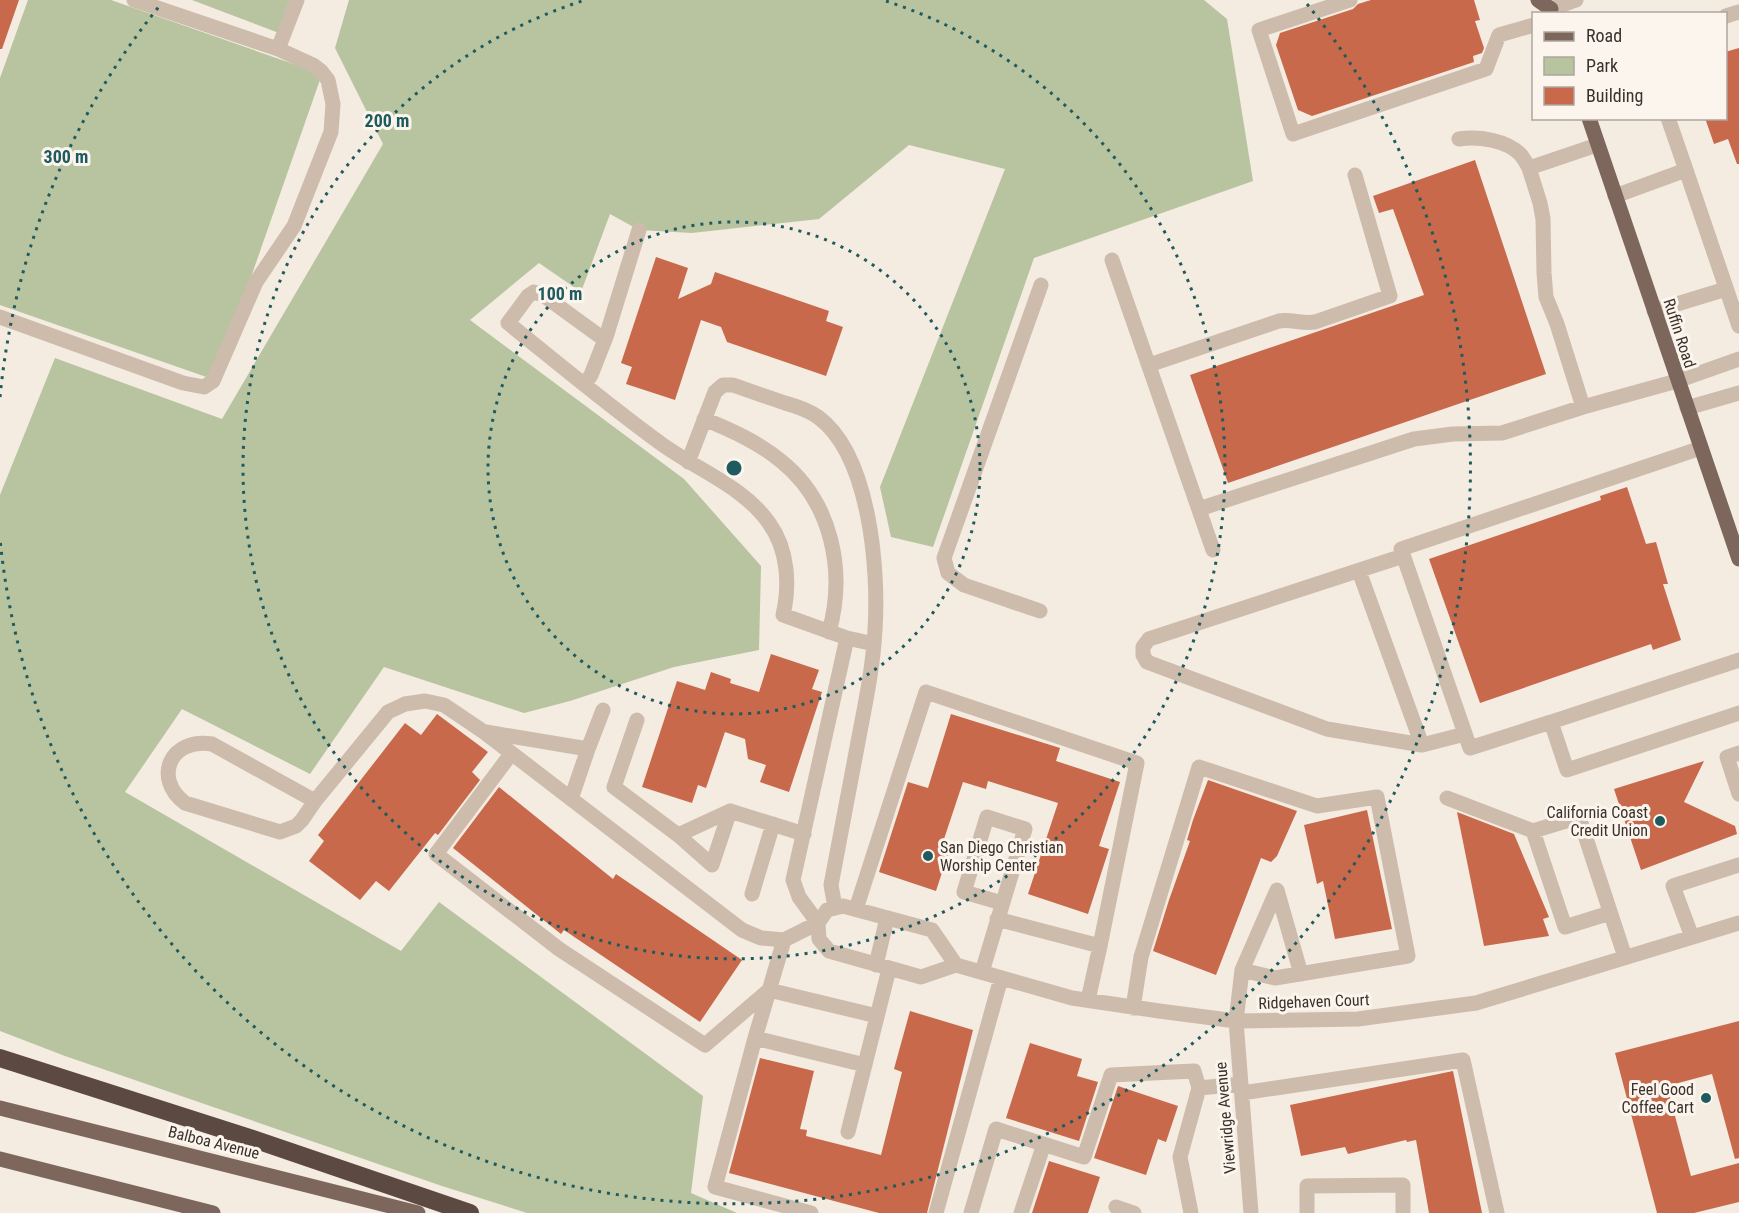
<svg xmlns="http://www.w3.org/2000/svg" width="1739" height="1213" font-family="'Roboto Condensed',sans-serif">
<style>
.green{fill:#b8c4a0}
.building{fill:#c8694b}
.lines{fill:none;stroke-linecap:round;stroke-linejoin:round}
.minor{stroke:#cdbbac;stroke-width:15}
.major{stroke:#7d675c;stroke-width:15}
.highway{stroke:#5c4a42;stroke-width:18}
.ring{fill:none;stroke:#1f5a5e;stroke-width:3;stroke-dasharray:3 6}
.poi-dot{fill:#1f5a5e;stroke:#fbf5ee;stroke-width:2}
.labels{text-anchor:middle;stroke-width:6;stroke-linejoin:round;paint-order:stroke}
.street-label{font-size:16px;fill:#3b302b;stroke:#fbf5ee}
.poi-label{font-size:16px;fill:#3b302b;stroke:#fbf5ee;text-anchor:end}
.centre{fill:#1f5a5e;stroke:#fbf5ee;stroke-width:3}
.ring-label{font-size:18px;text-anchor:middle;font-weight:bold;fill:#1f5a5e;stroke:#fbf5ee;stroke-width:6;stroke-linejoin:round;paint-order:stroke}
</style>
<rect width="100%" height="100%" fill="#f4ebe1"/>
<path class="green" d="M28 0H111L322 74 215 380 0 305V78Z
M192 0H292L279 33Z
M349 0H1204L1227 19 1253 181 1034 258 933 547 891 537 880 487 1005 169 909 145 819 219 692 233 639 230 610 214 581 292 539 263 470 320 684 479 761 566 759 650 674 667 570 701 524 713 384 667 310 774 182 709 125 792 401 951 439 902 703 1096 691 1193 737 1213H527L442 1186 65 1056 0 1031V495L55 358 222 419 383 144 335 48Z"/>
<path class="building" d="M0 0H19L2 49H0Z
M1371 0H1474L1480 20 1475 21 1484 48 1482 53 1473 56 1474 62 1312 116 1298 110 1276 45 1280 33 1353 9 1358 4Z
M1739 48V164H1737L1728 139 1714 144 1705 118H1725V52Z
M1475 160 1546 374 1228 483 1190 375 1424 295 1393 209 1379 213 1373 196Z
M656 257 688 268 678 299 711 284 715 272 829 311 826 321 843 327 826 376 727 342 721 327 701 320 675 400 626 384 632 367 621 363Z
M1627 487 1646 544 1656 542 1668 584H1663L1681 640 1653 650 1651 644 1480 703 1429 559 1601 500 1600 496Z
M771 654 819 670 812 689 822 692 789 792 760 782 766 765 748 759 745 739 725 732 706 788 698 785 692 803 642 787 677 681 705 690 711 672 731 679 730 683 759 692Z
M437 714 488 752 472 772 480 780 438 835 435 833 389 891 376 881 360 900 309 861 324 841 318 835 405 723 421 735Z
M951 714 1060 748 1056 761 1120 782 1099 846 1109 849 1088 914 1028 894 1058 803 988 781 986 789 963 782 943 842 951 845 936 891 879 872 908 782 928 788Z
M1704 761 1684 802 1735 826 1737 834 1641 870 1614 789Z
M1208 780 1297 811 1277 856 1271 862 1261 858 1216 975 1153 951 1169 900 1190 841 1187 840 1193 820Z
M499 787 613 879 616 874 742 960 700 1022 564 930 561 934 453 848Z
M1367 810 1392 929 1335 939 1323 881 1317 884 1304 825Z
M1457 812 1514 834 1549 917 1543 919 1549 936 1484 946Z
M910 1011 973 1030 927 1213H879L729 1173 760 1058 814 1071 800 1129 807 1130 806 1136 881 1155 902 1072 894 1069Z
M1739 1021V1158L1735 1159 1712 1074 1667 1086 1691 1176 1739 1163V1202L1694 1213H1657L1615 1053Z
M1030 1043 1082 1059 1077 1076 1098 1082 1079 1141 1006 1118Z
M1453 1071 1482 1213H1429L1416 1140 1407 1142 1406 1140 1348 1154 1345 1147 1301 1156 1290 1105Z
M1118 1086 1178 1106 1166 1142 1158 1139 1146 1175 1094 1158Z
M1049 1161 1100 1177 1088 1213H1032Z"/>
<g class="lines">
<path class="minor" d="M134 0 278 49
M1350 0 1259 30 1293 134 1486 69 1499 35 1534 25
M1551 9 1576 0
M1726 16 1739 12
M1459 139C1478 136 1507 140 1521 155 1524 159 1527 164 1529 168L1597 145
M1529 168 1540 203 1543 219 1544 273 1546 297 1557 324 1583 407 1677 381 1739 359
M1686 170 1739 326
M1615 196 1686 170 1668 118
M1112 260 1213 550
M1654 311 1726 289
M0 317 183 383 204 387 213 381 256 282 294 226 331 132 333 104 328 80 321 71 313 65 278 49 297 0
M606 337 598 335 543 295 534 292 528 296 508 323C559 364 610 407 663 445 698 470 744 487 769 523 788 549 790 585 783 615L847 638 874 644
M1149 365 1279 321C1291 319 1302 324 1315 322L1390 296 1355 175
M585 384 591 375 606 337 639 230
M1687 408 1739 393
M704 419C731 430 758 442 781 461 832 502 846 571 829 632
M1701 448 1401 549 1470 748 1551 722 1567 770 1739 713
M688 462 715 392 723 385H733C750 391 767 397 785 403 796 406 808 410 818 417 870 455 879 570 875 630 873 668 865 705 858 742 849 790 840 837 831 885L835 907
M1199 509 1414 439 1453 434 1502 433 1583 407
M1403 556 1149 639 1143 647V655L1147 662 1327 729 1422 745 1465 734
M1359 571 1422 745
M1040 611 964 585 948 573 944 558 1041 285
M637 720 614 787 678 835 730 811 804 834
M1551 722 1739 660
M486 732 588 749 571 799
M588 749 603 710
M1739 753 1727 757 1739 794
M511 754 436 854 559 949 705 1045 769 990 877 1016
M1447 798 1533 831
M315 801 302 820 296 826 280 832 185 803C152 778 171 737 212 744L315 801 388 712 405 704 425 701 444 705 484 732 742 930 761 938 784 940
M678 835 712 865 730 811
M752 894 773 824
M856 909 926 692 1137 763 1100 946
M1610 913 1565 927 1533 831 1579 817 1625 957
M997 919 1100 946 1088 1000
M818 923 799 897 793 880 847 638
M1692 937 1673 886 1739 865
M876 965 887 918
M956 965 932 930 843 906 827 910 818 923 819 939 829 951 921 977 956 965 1072 998 1159 1011 1236 1021 1358 1019 1476 1003 1739 923
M1242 970 1277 890 1301 974
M982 972 1025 829 987 817 964 892 1002 903
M1133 1008 1141 957 1199 767 1317 806 1377 797 1408 956 1275 978 1242 970 1236 1021 1251 1213
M755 1038 865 1065
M1242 1093 1463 1060 1497 1213
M848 1132 889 969
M1116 1207 1134 1213
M811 1213 715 1187 755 1038 784 940 818 923
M936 1213 1001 978
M971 1213 996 1129 1084 1157 1111 1075 1194 1071 1199 1088 1241 1084
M1021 1213 1044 1144
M1191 1213 1180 1157 1199 1088
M1307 1213V1186L1403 1185V1213"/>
<path class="major" d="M1538 0 1551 9
M1589 118 1739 559
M0 1108 418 1213
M0 1159 213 1213"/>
<path class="highway" d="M0 1058 253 1139 470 1213"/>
</g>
<g class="ring">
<circle cx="734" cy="468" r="246"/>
<path d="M886 1A491 491 0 1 1 582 1"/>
<path d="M0 397A737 737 0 0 1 161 4M1307 4A737 737 0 1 1 0 539"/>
</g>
<g class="poi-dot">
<circle cx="1660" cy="821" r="6"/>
<circle cx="928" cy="856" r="6"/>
<circle cx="1706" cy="1098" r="6"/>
</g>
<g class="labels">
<g class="street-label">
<text transform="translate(1680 333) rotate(72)" y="6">Ruffin Road</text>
<text transform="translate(1314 1001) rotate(-2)" y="6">Ridgehaven Court</text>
<text transform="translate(1225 1118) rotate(-95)" y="6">Viewridge Avenue</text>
<text transform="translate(214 1142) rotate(14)" y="6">Balboa Avenue</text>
</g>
<g class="poi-label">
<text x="1648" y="818">California Coast<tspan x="1648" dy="18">Credit Union</tspan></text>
<text x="940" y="853" text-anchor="start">San Diego Christian<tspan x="940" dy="18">Worship Center</tspan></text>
<text x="1694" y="1095">Feel Good<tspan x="1694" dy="18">Coffee Cart</tspan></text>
</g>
</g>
<circle cx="734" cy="468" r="9" class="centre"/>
<g class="ring-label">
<text x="387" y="127">200 m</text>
<text x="66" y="163">300 m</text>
<text x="560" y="300">100 m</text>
</g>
<rect x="1532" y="12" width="195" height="108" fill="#fbf5ee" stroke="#aea6a0" stroke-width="1.5"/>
<rect x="1544" y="32" width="30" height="9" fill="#7d675c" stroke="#aea6a0" stroke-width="1.5"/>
<text x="1586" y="42" font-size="18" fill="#3b302b">Road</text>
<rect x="1544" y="57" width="30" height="18" fill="#b8c4a0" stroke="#aea6a0" stroke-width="1.5"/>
<text x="1586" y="72" font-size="18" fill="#3b302b">Park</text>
<rect x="1544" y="87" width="30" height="18" fill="#c8694b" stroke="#aea6a0" stroke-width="1.5"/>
<text x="1586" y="102" font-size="18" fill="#3b302b">Building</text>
</svg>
